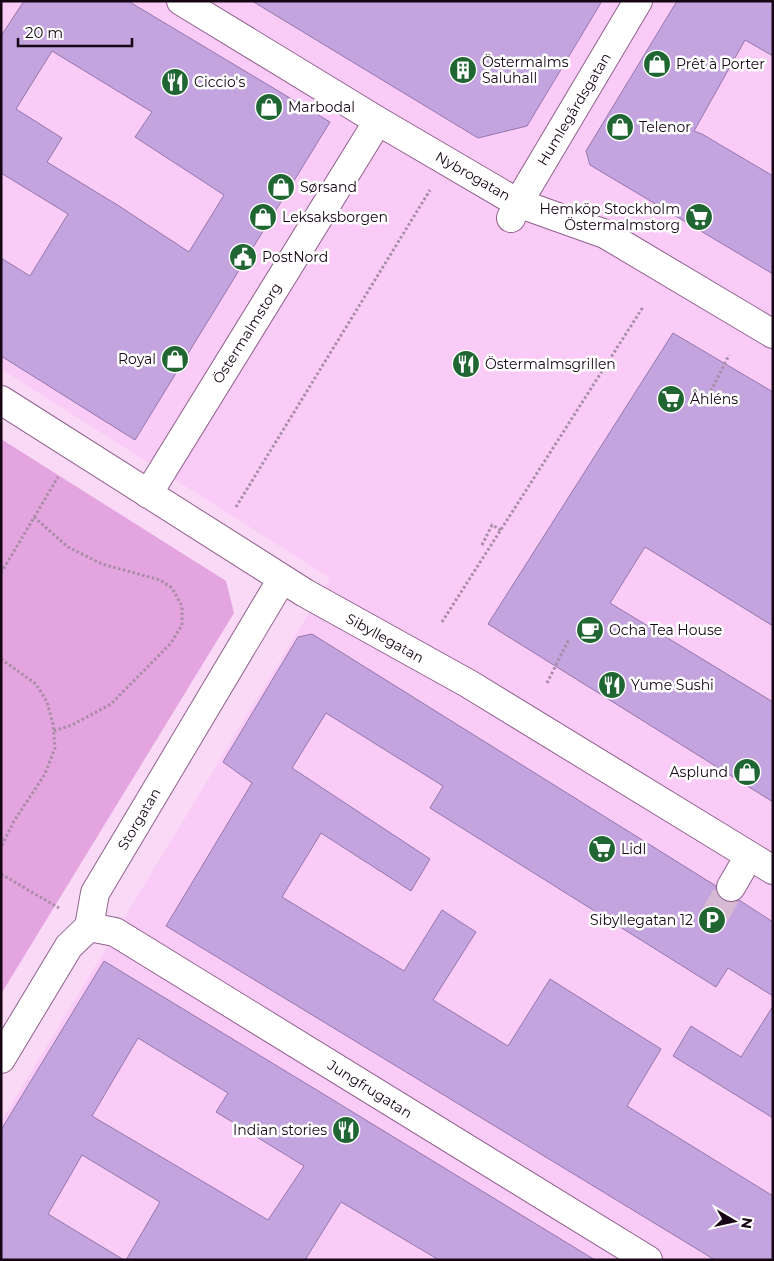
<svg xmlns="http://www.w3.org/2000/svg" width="774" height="1261" font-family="Montserrat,sans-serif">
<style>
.built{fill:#facbf6}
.green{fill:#e3a4df}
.building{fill:#c3a4de;stroke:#9476ad;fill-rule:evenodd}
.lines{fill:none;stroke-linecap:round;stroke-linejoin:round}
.minor-tunnel{stroke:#d7b9d4;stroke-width:28;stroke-dasharray:28 14;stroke-linecap:butt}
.minor-casing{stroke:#90618d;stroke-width:30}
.path{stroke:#a78da5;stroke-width:3;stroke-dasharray:2.5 2.5;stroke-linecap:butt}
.minor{stroke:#fff;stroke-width:28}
.labels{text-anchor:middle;stroke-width:5;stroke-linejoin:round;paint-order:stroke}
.poi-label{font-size:14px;fill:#160515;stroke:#fff;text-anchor:start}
.street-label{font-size:14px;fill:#160515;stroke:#fff}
</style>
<rect width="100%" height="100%" fill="#f9d9f6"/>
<path class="built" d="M1 1H773V1260H1V1122L330 578 1 369Z"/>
<path class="green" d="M1 439 226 581 234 613 1 994Z"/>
<path class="building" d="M24 1H128L330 122 135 440 1 356V258L30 276 68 214 1 173V36ZM52 51 152 112 135 137 224 195 189 252 119 206 47 162 62 138 16 109Z
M252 1H602L527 126 478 138Z
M677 1H773V56L745 40 694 131 702 134 773 176V274L590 165 586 151Z
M673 333 773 392V626L645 547 610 603 773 702V802L488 624Z
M312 634 716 886 717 894 723 900 730 903 739 900 773 922V996L728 968 716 987 430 808 443 786 326 713 292 768 430 859 411 891 321 833 282 897 404 971 442 910 476 932 433 1000 508 1046 550 979 661 1049 627 1106 773 1196V1260H715L166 926 252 783 223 762 298 637Z
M104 961 320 1092 595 1260H439L341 1202 305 1260H126L160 1202 82 1155 48 1214 124 1260H1V1130ZM138 1038 228 1093 216 1112 304 1166 268 1220 92 1116Z
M773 1006V1118L673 1056 691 1026 741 1057Z"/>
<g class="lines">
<path class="minor-tunnel" d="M712 920 731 887"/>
<g class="minor-casing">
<path id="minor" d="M181 1 378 121 518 203 605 234 773 334
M511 218 518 203 638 1
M1 400 305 593 469 684 773 870
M148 494 378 121
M731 887 749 856
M89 927 115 932 648 1260
M1 1059 69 946 89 927 95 893 282 579"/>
</g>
<path class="path" d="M711 391 729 355
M236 507 430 190
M34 517 68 547 102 564 160 580 172 588 182 606V625L171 643 111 704 72 725 53 731
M482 545 492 525 501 530
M1 573 58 477
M442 622 643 307
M1 659 36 684 47 702 53 724 55 748 45 774 14 821 1 847
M547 683 569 639
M1 874 59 908"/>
<use href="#minor" class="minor"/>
</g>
<defs>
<g id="shop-disc" transform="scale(1.4375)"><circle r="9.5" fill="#1f6632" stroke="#fff"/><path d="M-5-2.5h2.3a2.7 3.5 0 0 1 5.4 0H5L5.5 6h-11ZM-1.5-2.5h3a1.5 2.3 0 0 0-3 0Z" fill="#fff"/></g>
<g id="building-disc" transform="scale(1.4375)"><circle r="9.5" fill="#1f6632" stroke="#fff"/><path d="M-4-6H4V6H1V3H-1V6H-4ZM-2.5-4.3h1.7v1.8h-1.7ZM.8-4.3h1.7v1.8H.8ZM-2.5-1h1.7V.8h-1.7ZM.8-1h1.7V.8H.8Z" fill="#fff"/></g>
<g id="restaurant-disc" transform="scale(1.4375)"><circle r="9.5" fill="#1f6632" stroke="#fff"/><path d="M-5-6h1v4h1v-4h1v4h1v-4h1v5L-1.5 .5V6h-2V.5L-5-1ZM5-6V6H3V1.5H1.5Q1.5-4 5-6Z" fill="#fff"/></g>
<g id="supermarket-disc" transform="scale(1.4375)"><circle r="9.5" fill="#1f6632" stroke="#fff"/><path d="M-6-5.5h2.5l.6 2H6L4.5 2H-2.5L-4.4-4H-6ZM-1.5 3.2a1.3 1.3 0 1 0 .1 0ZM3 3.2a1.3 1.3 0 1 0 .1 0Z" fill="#fff"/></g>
<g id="civic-disc" transform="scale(1.4375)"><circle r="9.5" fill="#1f6632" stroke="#fff"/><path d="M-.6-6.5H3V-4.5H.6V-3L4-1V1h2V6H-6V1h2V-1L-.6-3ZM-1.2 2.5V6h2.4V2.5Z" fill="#fff"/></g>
<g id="cafe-disc" transform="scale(1.4375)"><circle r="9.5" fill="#1f6632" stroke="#fff"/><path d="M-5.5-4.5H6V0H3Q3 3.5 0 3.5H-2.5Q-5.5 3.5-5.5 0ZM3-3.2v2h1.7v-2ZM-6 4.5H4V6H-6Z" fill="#fff"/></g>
<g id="parking-disc" transform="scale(1.4375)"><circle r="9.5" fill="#1f6632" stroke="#fff"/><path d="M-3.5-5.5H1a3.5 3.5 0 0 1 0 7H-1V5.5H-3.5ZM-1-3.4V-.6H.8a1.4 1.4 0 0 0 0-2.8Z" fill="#fff"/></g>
</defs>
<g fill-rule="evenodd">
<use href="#shop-disc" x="657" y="64"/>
<use href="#building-disc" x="463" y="70"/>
<use href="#restaurant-disc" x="175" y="82"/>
<use href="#shop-disc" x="269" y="107"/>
<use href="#shop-disc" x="620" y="127"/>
<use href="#shop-disc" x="281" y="187"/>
<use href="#shop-disc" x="263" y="217"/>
<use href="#supermarket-disc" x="699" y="217"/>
<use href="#civic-disc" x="243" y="257"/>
<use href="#shop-disc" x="175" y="359"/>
<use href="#restaurant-disc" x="466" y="364"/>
<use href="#supermarket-disc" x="671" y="399"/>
<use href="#cafe-disc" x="590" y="630"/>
<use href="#restaurant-disc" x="612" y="685"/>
<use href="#shop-disc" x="747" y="772"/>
<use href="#supermarket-disc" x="602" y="849"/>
<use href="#parking-disc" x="712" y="920"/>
<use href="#restaurant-disc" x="346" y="1130"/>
</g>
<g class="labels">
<g class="poi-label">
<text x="482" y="67">Östermalms<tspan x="482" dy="16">Saluhall</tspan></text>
<text x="676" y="69">Prêt à Porter</text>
<text x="194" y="87">Ciccio's</text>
<text x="288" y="112">Marbodal</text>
<text x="639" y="132">Telenor</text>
<text x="300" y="192">Sørsand</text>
<text x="680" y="214" text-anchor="end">Hemköp Stockholm<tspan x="680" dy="16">Östermalmstorg</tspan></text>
<text x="282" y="222">Leksaksborgen</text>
<text x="262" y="262">PostNord</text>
<text x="156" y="364" text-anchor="end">Royal</text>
<text x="485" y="369">Östermalmsgrillen</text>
<text x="690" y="404">Åhléns</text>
<text x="609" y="635">Ocha Tea House</text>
<text x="631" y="690">Yume Sushi</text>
<text x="728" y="777" text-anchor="end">Asplund</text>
<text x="621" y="854">Lidl</text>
<text x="693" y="925" text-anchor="end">Sibyllegatan 12</text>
<text x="327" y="1135" text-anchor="end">Indian stories</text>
</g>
<g class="street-label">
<text transform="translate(574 109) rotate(-59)" y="5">Humlegårdsgatan</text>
<text transform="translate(473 176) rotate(30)" y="5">Nybrogatan</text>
<text transform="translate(247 333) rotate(-58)" y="5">Östermalmstorg</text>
<text transform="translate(385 638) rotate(29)" y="5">Sibyllegatan</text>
<text transform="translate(139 819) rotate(-59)" y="5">Storgatan</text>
<text transform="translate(370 1089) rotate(32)" y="5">Jungfrugatan</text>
</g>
</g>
<rect width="774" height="1261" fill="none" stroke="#160515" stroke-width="5"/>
<g transform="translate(734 1221) rotate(99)" stroke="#ffffff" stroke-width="4" paint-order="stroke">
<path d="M0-4L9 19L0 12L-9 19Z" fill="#160515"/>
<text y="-8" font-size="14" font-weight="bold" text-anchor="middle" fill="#160515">N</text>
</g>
<path d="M18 38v8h114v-8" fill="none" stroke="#160515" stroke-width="2.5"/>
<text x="25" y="38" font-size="15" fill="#160515" stroke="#ffffff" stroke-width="4" paint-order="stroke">20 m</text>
</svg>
